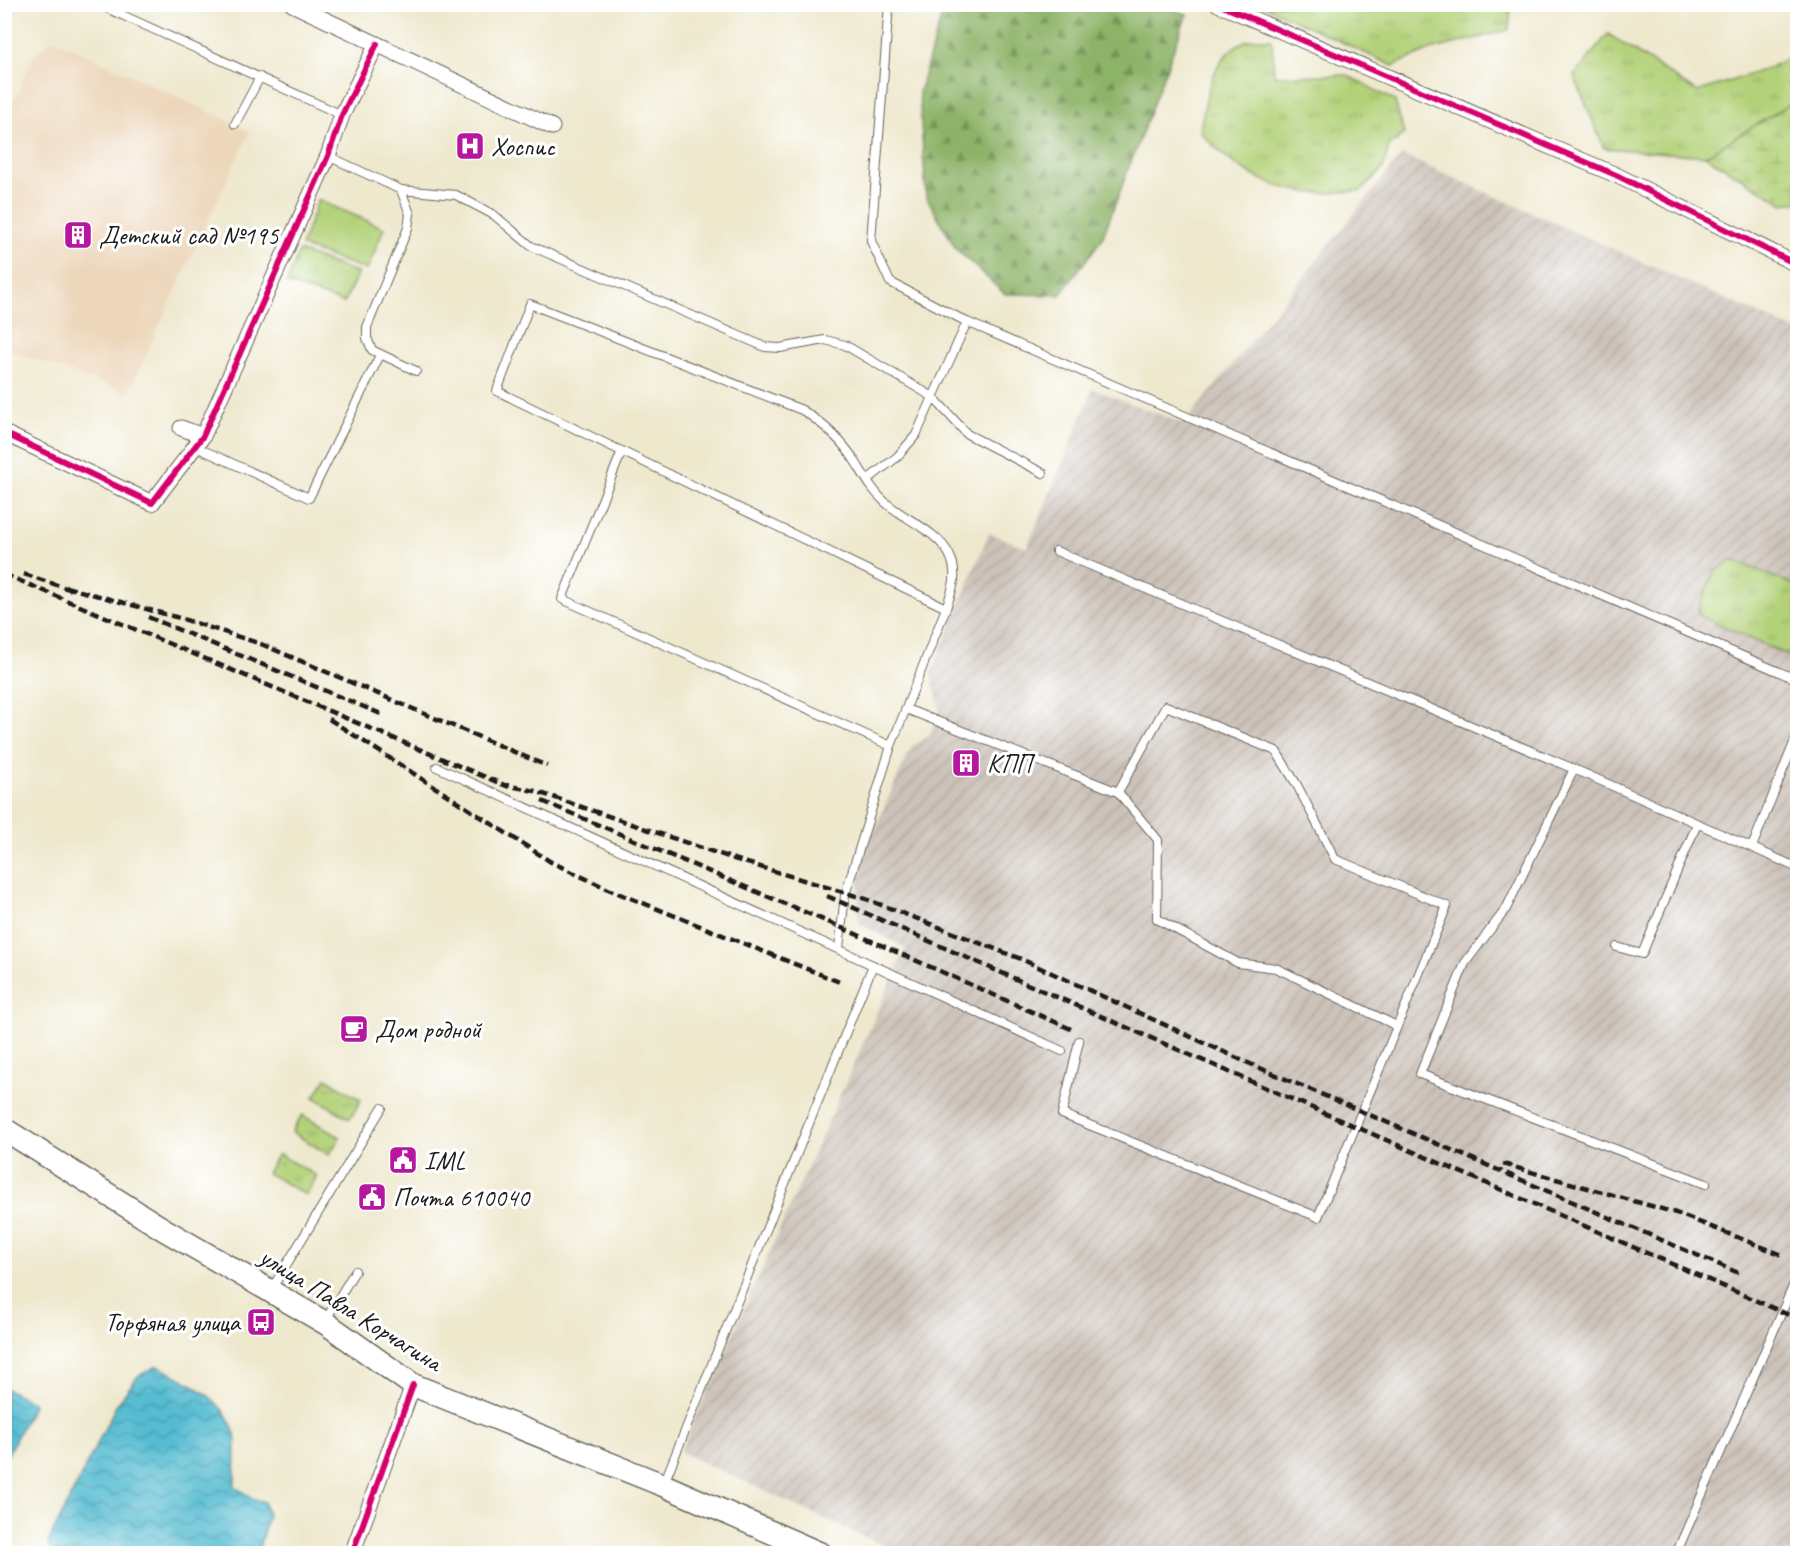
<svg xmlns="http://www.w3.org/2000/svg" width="1802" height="1558" font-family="Caveat,sans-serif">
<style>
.built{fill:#edd7bb}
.industrial{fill:url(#industrial-furrows)}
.grass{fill:url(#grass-tufts);stroke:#67764a;stroke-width:1.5}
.forest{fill:url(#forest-firs);stroke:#546842;stroke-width:1.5}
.wetland{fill:url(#wetland-marsh);stroke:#67764a;stroke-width:1.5}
.park{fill:url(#park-crowns);stroke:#67764a;stroke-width:1.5}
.pitch{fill:#b2d178;stroke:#67764a;stroke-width:1.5}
.water{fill:url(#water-waves);stroke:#386c77;stroke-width:1.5}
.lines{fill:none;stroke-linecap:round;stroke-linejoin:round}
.service-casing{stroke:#66635a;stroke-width:10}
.minor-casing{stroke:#66635a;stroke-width:17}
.secondary-casing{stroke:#66635a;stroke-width:25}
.service{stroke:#fff;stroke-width:8}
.minor{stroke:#fff;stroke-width:15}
.secondary{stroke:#fff;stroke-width:22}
.rail{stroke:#1c1c1c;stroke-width:4.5;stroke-dasharray:9 4.5;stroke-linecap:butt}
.cycleway-casing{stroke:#fff;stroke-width:10}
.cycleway{stroke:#d6006c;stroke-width:6}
.labels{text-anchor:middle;stroke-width:6;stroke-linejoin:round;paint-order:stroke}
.poi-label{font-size:26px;fill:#1c1c1c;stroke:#fff;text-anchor:start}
.street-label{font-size:26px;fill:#1c1c1c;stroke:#fff}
</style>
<defs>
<pattern id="industrial-furrows" width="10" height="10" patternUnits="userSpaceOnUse" patternTransform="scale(1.5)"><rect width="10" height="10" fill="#ccc2b9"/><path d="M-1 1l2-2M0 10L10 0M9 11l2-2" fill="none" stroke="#afa69e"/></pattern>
<pattern id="grass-tufts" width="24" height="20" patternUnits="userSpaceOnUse" patternTransform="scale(1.5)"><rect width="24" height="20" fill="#b2d178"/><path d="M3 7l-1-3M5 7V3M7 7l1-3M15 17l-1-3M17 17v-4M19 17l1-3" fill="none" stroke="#98b367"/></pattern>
<pattern id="forest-firs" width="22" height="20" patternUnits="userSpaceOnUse" patternTransform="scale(1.5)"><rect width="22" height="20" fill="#8db368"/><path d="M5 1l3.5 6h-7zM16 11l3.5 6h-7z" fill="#729155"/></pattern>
<pattern id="wetland-marsh" width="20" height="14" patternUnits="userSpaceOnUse" patternTransform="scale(1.5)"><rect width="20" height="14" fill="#b2d178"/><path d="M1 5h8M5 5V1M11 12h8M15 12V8" fill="none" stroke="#98b367"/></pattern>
<pattern id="park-crowns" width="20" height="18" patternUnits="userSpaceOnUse" patternTransform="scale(1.5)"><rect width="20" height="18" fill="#b2d178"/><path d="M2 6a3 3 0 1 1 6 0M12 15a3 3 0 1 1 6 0" fill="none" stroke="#98b367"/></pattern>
<pattern id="water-waves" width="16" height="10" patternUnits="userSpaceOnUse" patternTransform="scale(1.5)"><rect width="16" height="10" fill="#54bcd2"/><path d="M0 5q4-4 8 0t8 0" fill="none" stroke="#4598aa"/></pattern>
</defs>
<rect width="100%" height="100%" fill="#fff"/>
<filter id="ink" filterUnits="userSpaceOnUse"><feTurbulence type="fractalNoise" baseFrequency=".0167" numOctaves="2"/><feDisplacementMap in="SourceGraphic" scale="12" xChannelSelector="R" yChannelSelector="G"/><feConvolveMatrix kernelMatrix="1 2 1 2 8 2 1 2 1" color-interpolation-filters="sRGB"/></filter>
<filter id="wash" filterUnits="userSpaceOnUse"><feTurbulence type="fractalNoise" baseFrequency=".008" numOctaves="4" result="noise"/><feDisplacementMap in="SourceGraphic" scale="24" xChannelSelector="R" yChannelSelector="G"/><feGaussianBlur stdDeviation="1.35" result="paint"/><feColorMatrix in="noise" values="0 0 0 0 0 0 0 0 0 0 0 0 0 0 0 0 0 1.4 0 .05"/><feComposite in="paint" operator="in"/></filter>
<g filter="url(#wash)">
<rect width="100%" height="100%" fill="#eee8cd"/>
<path class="built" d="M53 39 250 131 128 393 5 348V121L34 55Z"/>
<path class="industrial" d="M1402 155 1797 331V1553H899L680 1452 906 948 858 923 859 878 866 847 912 746 929 736 940 712 931 673 989 533 1027 548 1093 389 1184 424Z"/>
<path class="grass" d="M1262 5H1511L1509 30 1430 50 1393 66Z
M1608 34 1697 92 1769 68 1797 53V100L1705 156 1604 148 1574 76Z
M1272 39 1274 76 1347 75 1395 101 1404 134 1389 147 1383 168 1361 191C1344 191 1323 195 1306 192 1260 186 1230 165 1200 132 1205 100 1212 52 1248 40 1255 38 1264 39 1272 39Z
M1732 560 1797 586 1796 659 1700 616 1698 610 1714 571Z
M326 1078 361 1100 350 1119 314 1097Z
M302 1115 340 1137 329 1155 292 1132Z
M278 1154 317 1176 306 1195 267 1173Z"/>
<path class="forest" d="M1152 4 1187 14 1102 239 1060 295 1005 294 956 249 926 196 919 92 945 5Z"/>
<path class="wetland" d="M1797 100V202L1784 204 1705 156Z"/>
<path class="park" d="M299 251 358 273 344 303 287 283Z"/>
<path class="pitch" d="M318 200 384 228 367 270 301 246Z"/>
<path class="water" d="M157 1366C189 1382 225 1398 235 1435 238 1447 234 1473 235 1487L255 1500 264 1502 268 1515 258 1552 52 1553 48 1542 116 1406 138 1376Z
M5 1388 34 1403 5 1460Z"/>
</g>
<g filter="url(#ink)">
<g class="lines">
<g class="service-casing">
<path id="service" d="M98 4 342 115
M889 4 871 241 890 282 967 322 1798 680
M235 124 260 77
M328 156 401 190 456 195 494 215 531 246 765 347 780 348 825 340 845 345 933 397 967 434 1043 473
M401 190 410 214 408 228 367 327V338L372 350 416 371
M196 447 309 498 380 355
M622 451 562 599 891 746
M867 480 897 457 916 435 967 322
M1056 551 1574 769 1798 868
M906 709 1118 792 1166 706 1276 751 1297 785 1335 859 1447 906 1318 1217 1062 1114 1079 1041
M437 767 1062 1051
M1574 769 1506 909 1465 963 1420 1074 1706 1184
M1118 792 1158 840 1157 919 1238 963 1276 968 1397 1026
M1752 847 1798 733
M1617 947 1642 954 1697 824
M839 948 845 895 891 746 946 608 497 391 530 304 802 410C824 424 841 439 855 461 864 475 872 491 885 502 904 519 937 531 949 554 959 573 953 589 946 608
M271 1290 382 1108
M325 1321 355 1271
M664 1483 873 965
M1676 1554 1798 1275"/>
</g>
<g class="minor-casing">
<path id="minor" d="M292 4 552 127
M1218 4 1616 175 1798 265
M4 8 6 4
M181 428 203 436
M4 433 152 503 203 436 328 156 342 115 377 44
M352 1554 413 1385"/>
</g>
<g class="secondary-casing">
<path id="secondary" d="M4 1129 163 1229 327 1324 413 1385 663 1485 821 1554"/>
</g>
<use href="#service" class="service"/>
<use href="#minor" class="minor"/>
<use href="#secondary" class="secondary"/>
<path class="rail" d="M4 574 509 787
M24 574 72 590
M66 587 183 619 261 644 547 766
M148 617 381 714
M329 719 551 862 608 889 842 983
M501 784 535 791 734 859 866 899 1021 959 1246 1062 1741 1274
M542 801 840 927 1071 1029
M827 896C1150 1039 1474 1177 1798 1319
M1503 1164 1676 1213 1785 1256"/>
<g class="cycleway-casing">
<path id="cycleway" d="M1218 4 1616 175 1798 265
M4 433 152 503 203 436 328 156 342 115 377 44
M352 1554 413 1385"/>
</g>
<use href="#cycleway" class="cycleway"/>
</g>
</g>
<defs>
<g id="hospital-square" transform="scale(1.5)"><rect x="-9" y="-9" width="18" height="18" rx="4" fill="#b5179e" stroke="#fff"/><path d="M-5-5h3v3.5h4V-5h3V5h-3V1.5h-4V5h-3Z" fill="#fff"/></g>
<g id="building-square" transform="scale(1.5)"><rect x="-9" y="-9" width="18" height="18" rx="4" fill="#b5179e" stroke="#fff"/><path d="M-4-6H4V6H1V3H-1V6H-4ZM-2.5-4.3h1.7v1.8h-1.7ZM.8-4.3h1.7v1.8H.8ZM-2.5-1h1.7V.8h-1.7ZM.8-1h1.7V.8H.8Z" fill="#fff"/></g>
<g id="cafe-square" transform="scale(1.5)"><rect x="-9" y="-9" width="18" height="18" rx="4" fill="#b5179e" stroke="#fff"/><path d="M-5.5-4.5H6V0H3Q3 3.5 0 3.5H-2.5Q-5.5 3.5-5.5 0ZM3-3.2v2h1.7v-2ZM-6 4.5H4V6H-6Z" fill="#fff"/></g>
<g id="civic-square" transform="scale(1.5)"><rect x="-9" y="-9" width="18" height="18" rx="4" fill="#b5179e" stroke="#fff"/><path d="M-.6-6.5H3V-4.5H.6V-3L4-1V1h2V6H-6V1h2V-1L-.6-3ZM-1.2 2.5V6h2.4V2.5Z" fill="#fff"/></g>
<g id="bus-square" transform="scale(1.5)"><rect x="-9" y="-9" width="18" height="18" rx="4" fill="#b5179e" stroke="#fff"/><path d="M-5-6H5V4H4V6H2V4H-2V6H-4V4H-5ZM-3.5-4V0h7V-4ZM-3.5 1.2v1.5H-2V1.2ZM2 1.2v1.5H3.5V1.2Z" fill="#fff"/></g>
</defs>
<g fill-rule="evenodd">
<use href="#hospital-square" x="470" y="146"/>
<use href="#building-square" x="78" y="235"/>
<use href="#building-square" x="966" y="763"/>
<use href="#cafe-square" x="354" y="1029"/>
<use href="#civic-square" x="403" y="1160"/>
<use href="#civic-square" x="372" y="1197"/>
<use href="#bus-square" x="261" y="1322"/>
</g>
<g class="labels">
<g class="poi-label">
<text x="491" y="155">Хоспис</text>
<text x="99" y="244">Детский сад №195</text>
<text x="987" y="772">КПП</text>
<text x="375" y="1038">Дом родной</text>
<text x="424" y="1169">IML</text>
<text x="393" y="1206">Почта 610040</text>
<text x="240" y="1331" text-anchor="end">Торфяная улица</text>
</g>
<g class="street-label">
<text transform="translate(351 1309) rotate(32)" y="9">улица Павла Корчагина</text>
</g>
</g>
<rect width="1802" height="1558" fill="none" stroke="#fff" stroke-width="24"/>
</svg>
